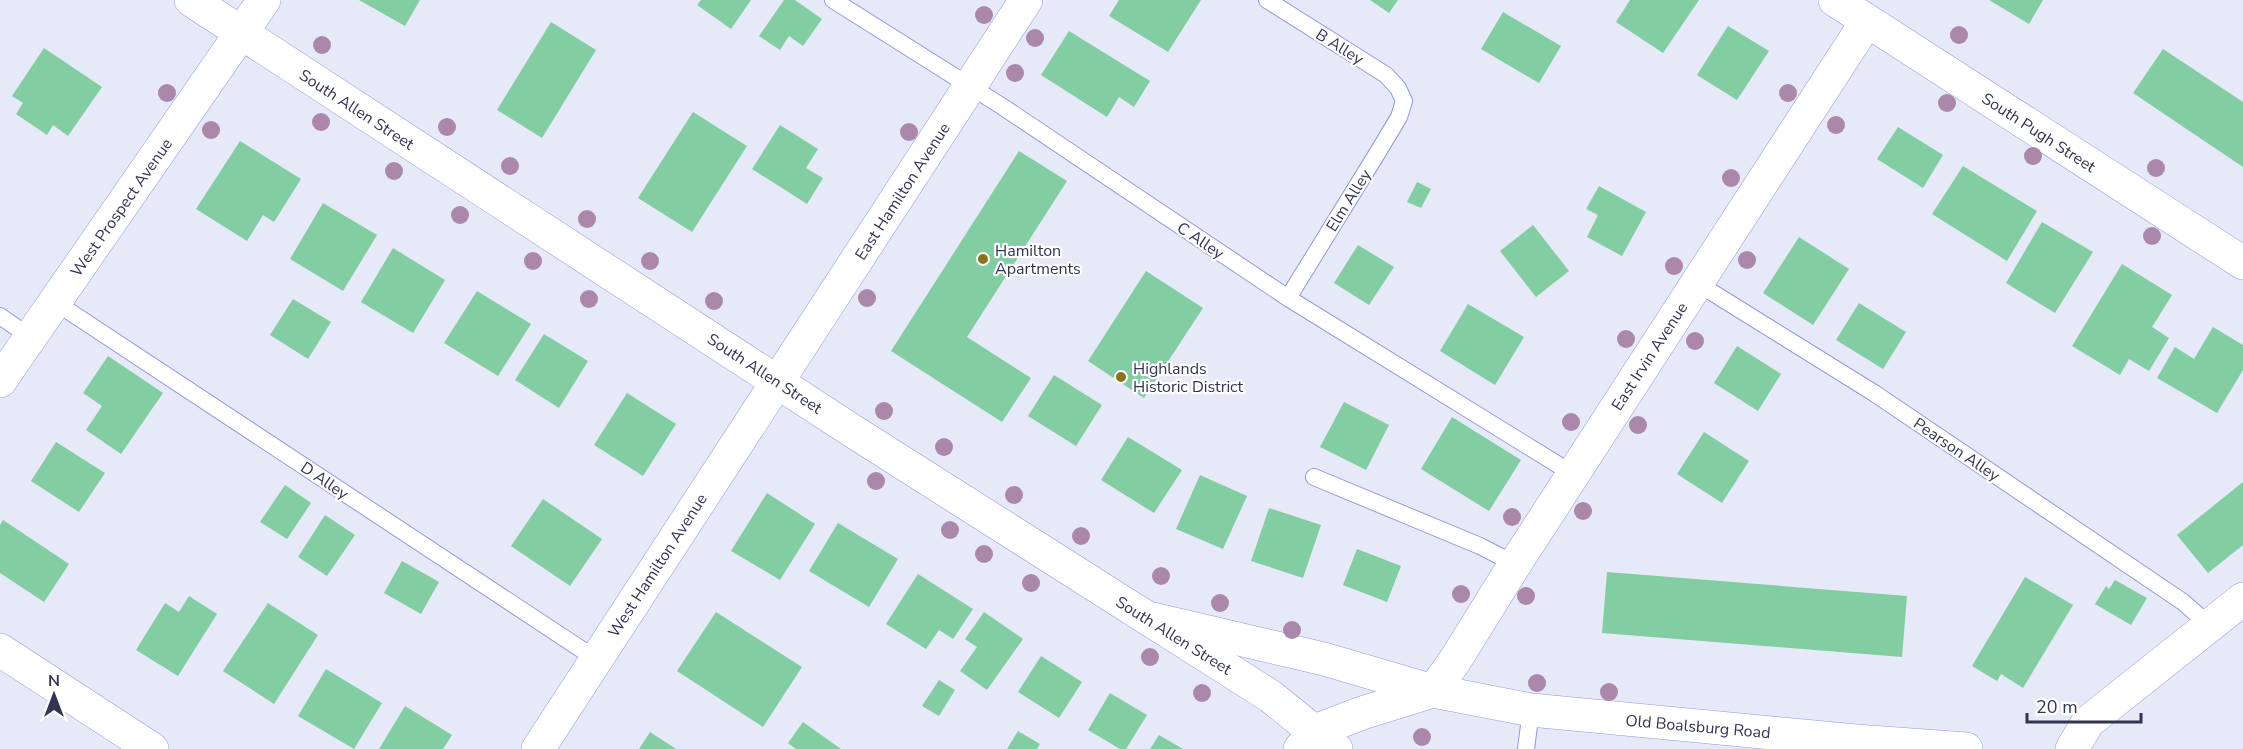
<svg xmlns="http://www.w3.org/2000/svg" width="2243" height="749" font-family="'Nunito Sans',sans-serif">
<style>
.building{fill:#83cda3}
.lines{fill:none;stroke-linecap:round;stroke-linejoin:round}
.service-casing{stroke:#919adb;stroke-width:18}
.minor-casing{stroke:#919adb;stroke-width:34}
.tertiary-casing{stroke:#919adb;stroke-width:34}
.service{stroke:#fff;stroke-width:16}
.minor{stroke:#fff;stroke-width:33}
.tertiary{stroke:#fff;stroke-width:33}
.tree{fill:#ab88a9}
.poi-dot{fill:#877619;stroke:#fff;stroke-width:2}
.labels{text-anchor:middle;stroke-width:4.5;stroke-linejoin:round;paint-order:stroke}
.street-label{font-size:16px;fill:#323550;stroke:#fff}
.poi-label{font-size:16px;fill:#323550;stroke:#fff;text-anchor:start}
</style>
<rect width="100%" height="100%" fill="#e6e9f7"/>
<path class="building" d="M359 0H420L405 26Z
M701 0H751L731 29 697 5Z
M784 0H795L822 19 803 46 789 36 780 50 759 36Z
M1119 0H1201L1168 52 1109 16Z
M1370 0H1398L1389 13Z
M1630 0H1699L1663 53 1616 22Z
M1989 0H2043L2029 24Z
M1503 12 1561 46 1539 83 1481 49Z
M551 22 596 50 542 138 497 110Z
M1728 26 1769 51 1737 100 1697 75Z
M1069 31 1150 81 1134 107 1119 97 1107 117 1041 75Z
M44 48 102 87 68 136 53 125 47 135 16 114 23 103 12 96Z
M2163 49 2243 102V167L2133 93Z
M693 112 747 146 692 232 638 198Z
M780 125 818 149 806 168 823 178 807 204 752 169Z
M1898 127 1943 155 1923 188 1877 159Z
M240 141 301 179 274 222 263 215 247 241 196 209Z
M1019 151 1067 181 967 337 1031 378 1002 422 891 351Z
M1963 166 2037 211 2007 261 1932 214Z
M1417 182 1431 189 1421 208 1407 202Z
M1599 186 1646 212 1622 256 1587 237 1598 215 1586 209Z
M323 203 377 235 343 291 290 259Z
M2042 222 2093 252 2055 313 2006 283Z
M1533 225 1569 271 1536 297 1500 251Z
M1799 237 1849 269 1813 325 1763 293Z
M1358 245 1394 267 1369 305 1334 283Z
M393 248 445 280 413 333 361 302Z
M2122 264 2172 295 2152 327 2169 338 2149 371 2129 359 2120 375 2072 346Z
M1146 271 1203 308 1144 398 1088 361Z
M477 291 531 324 498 376 444 343Z
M293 299 331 322 308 359 270 335Z
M1859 303 1906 332 1883 369 1836 340Z
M1468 304 1524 337 1495 385 1440 351Z
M2213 327 2243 345V370L2217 413 2157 378 2175 347 2194 359Z
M544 334 588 361 559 408 515 380Z
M1737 346 1781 374 1758 411 1714 383Z
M108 356 163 393 121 454 86 430 102 406 83 393Z
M1054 375 1102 405 1076 446 1028 416Z
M627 393 676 424 643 476 594 445Z
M1344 402 1389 425 1366 470 1320 447Z
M1452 417 1521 460 1489 511 1421 469Z
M1704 432 1749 461 1722 503 1677 474Z
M1128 437 1182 470 1154 513 1101 480Z
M56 442 105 473 79 512 31 481Z
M1200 475 1247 496 1223 549 1176 529Z
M2243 482V545L2208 573 2177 535Z
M285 485 311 503 287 539 260 522Z
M767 493 815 524 780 580 731 551Z
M543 499 602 539 570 586 511 546Z
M1269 508 1321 525 1303 578 1251 561Z
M325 515 355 535 327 576 298 557Z
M3 520 69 564 44 602 0 573V525Z
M838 523 898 559 869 607 809 571Z
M1357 549 1401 566 1387 602 1343 585Z
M402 561 439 582 421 614 384 593Z
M1607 572 1907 596 1902 657 1602 633Z
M918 574 973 609 953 639 939 630 926 649 886 624Z
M2025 577 2073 605 2023 688 2001 674 1997 681 1972 666Z
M2115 580 2147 598 2131 625 2095 604 2106 586 2109 589Z
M189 596 217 614 178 676 136 650 165 603 179 612Z
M268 603 318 635 274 704 223 671Z
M716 612 802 667 763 727 677 671Z
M984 612 1023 639 987 690 960 671 977 647 965 639Z
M1041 656 1082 682 1059 718 1018 692Z
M326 669 382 703 354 749 298 716Z
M939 680 955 690 939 716 922 706Z
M1110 693 1147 715 1126 749H1120L1088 730Z
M405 706 452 735 443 749H379Z
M803 722 841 749H796L788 743Z
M1018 731 1040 744 1037 749H1007Z
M650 732 676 749H639Z
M1159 735 1183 749H1150Z"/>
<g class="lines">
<g class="service-casing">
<path id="service" d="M833 0 1003 107 1288 298 1573 474
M1267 0 1386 75 1398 88 1404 101 1399 117 1378 152 1288 298
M1697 283 1874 393 2183 602 2209 625
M55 302 596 659
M0 316 30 337
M1314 477 1480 546 1515 564
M1526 749 1531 710"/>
</g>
<g class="minor-casing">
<path id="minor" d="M1835 0 2243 263
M0 381 264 0
M1153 619 1324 659 1433 691 1531 710 1856 741 1966 749
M0 650 152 749
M1433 691 1454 662 1515 564 1867 21
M538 749 1026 0
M1300 749 1315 731 1362 713 1433 691
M2072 749 2088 722 2243 599"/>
</g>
<g class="tertiary-casing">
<path id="tertiary" d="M191 0 851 430 1270 696 1336 749"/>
</g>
<use href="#service" class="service"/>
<use href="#minor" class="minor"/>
<use href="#tertiary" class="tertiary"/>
</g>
<g class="tree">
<circle cx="984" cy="15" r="9"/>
<circle cx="1959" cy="35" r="9"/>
<circle cx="1035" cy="38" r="9"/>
<circle cx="322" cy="45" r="9"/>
<circle cx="1015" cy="73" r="9"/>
<circle cx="167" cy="93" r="9"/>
<circle cx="1788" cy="93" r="9"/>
<circle cx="1947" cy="103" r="9"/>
<circle cx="321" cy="122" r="9"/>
<circle cx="1836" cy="125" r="9"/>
<circle cx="447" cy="127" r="9"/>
<circle cx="211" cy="130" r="9"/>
<circle cx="909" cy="132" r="9"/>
<circle cx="2033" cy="156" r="9"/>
<circle cx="510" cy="166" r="9"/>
<circle cx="2156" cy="168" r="9"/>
<circle cx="394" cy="171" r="9"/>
<circle cx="1731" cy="178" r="9"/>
<circle cx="460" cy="215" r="9"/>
<circle cx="587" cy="219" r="9"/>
<circle cx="2152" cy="236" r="9"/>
<circle cx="1747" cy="260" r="9"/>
<circle cx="533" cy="261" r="9"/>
<circle cx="650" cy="261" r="9"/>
<circle cx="1674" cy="266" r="9"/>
<circle cx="867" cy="298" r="9"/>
<circle cx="589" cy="299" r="9"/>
<circle cx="714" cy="301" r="9"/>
<circle cx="1626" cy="339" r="9"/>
<circle cx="1695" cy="341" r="9"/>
<circle cx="884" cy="411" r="9"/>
<circle cx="1571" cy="422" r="9"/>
<circle cx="1638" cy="425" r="9"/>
<circle cx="944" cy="447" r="9"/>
<circle cx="876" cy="481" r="9"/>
<circle cx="1014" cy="495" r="9"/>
<circle cx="1583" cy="511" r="9"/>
<circle cx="1512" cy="517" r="9"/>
<circle cx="950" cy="530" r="9"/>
<circle cx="1081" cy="536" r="9"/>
<circle cx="984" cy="554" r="9"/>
<circle cx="1161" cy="576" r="9"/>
<circle cx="1031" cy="583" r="9"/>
<circle cx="1461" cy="594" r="9"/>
<circle cx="1526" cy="596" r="9"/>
<circle cx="1220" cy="603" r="9"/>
<circle cx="1292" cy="630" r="9"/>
<circle cx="1150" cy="657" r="9"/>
<circle cx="1537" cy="683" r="9"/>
<circle cx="1609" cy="692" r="9"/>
<circle cx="1202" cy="693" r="9"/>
<circle cx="1422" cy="737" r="9"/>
</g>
<g class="poi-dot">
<circle cx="983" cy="259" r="6"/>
<circle cx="1121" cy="377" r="6"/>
</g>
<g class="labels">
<g class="street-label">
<text transform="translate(1340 46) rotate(32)" y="6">B Alley</text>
<text transform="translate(357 109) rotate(33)" y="6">South Allen Street</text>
<text transform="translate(2039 132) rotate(33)" y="6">South Pugh Street</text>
<text transform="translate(902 191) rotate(-57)" y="6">East Hamilton Avenue</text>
<text transform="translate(1348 200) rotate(-58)" y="6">Elm Alley</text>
<text transform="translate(121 207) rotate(-55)" y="6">West Prospect Avenue</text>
<text transform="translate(1201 240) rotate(34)" y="6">C Alley</text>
<text transform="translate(1649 356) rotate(-57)" y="6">East Irvin Avenue</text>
<text transform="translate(765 373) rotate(33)" y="6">South Allen Street</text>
<text transform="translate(1957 449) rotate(34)" y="6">Pearson Alley</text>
<text transform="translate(325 480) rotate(34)" y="6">D Alley</text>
<text transform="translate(657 565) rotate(-57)" y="6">West Hamilton Avenue</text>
<text transform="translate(1174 635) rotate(32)" y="6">South Allen Street</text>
<text transform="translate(1698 726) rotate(5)" y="6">Old Boalsburg Road</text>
</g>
<g class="poi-label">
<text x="995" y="256">Hamilton<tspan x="995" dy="18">Apartments</tspan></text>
<text x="1133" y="374">Highlands<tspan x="1133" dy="18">Historic District</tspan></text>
</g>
</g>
<g transform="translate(54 695)" stroke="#ffffff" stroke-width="4.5" paint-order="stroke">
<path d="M0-4.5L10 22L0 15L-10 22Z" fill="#323550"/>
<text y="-9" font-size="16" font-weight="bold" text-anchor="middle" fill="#323550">N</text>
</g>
<path d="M2027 713v9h114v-9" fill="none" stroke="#323550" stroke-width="3"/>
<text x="2036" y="713" font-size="18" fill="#323550" stroke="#ffffff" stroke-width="4.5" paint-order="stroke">20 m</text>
</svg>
